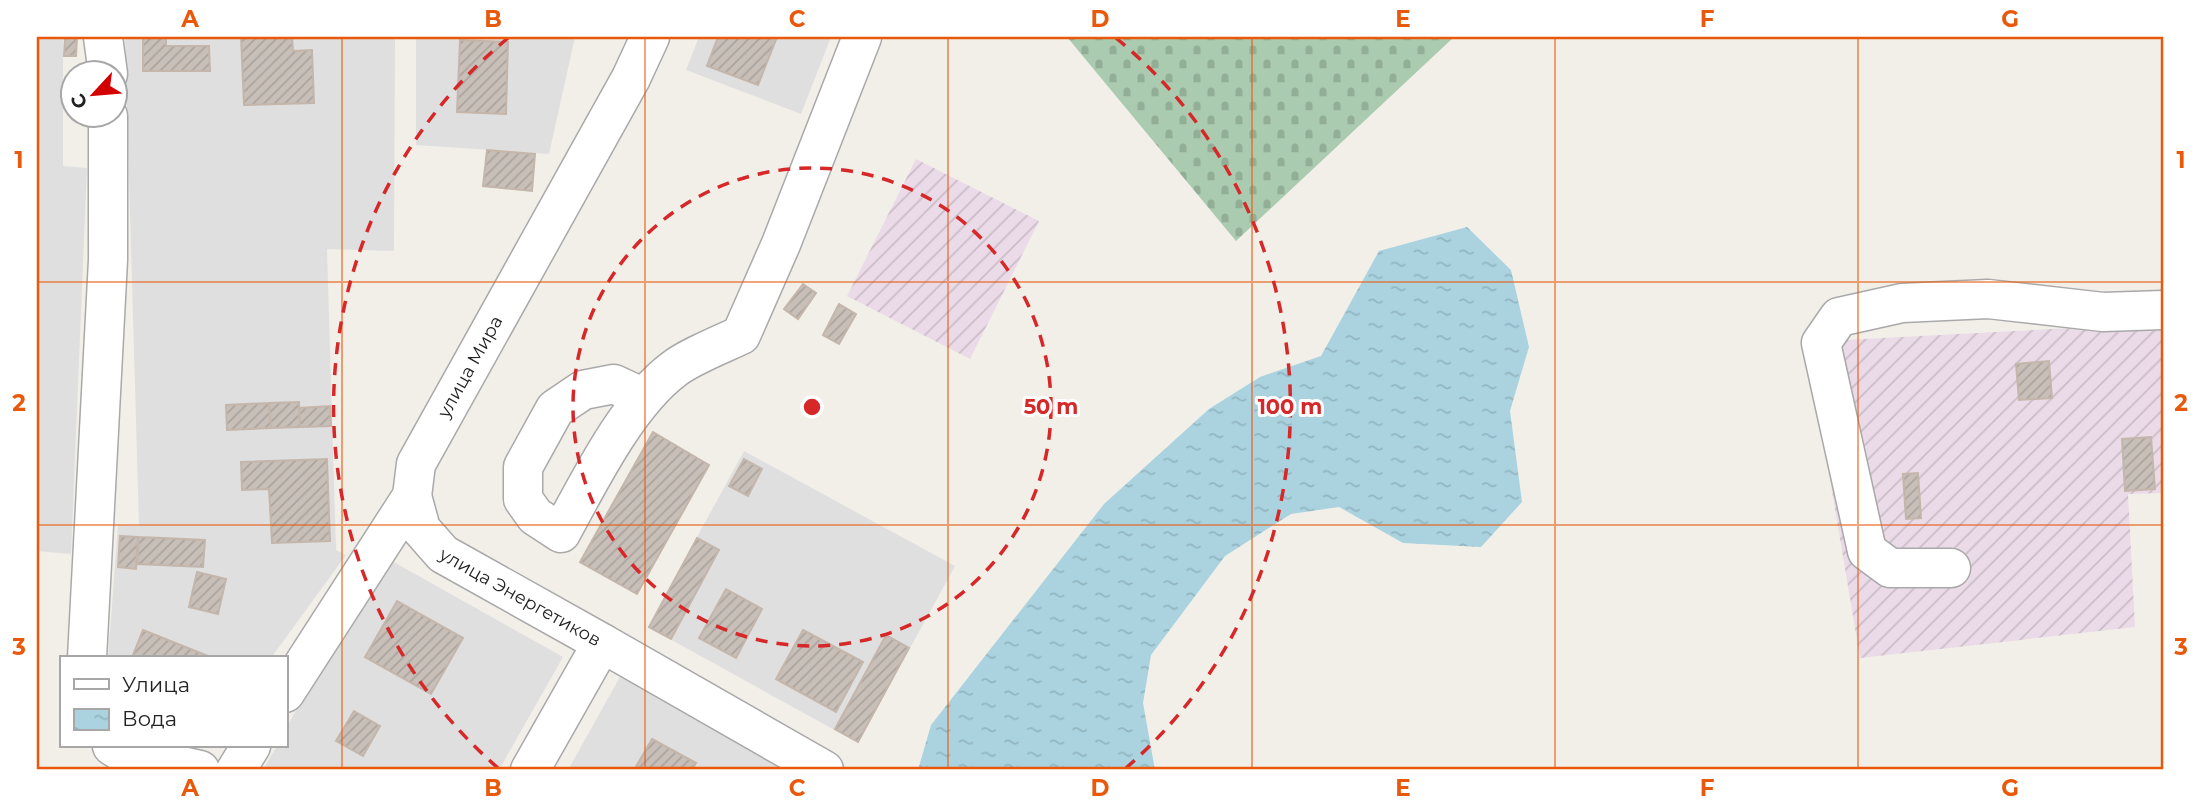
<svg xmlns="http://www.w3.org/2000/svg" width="2200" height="807" font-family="Montserrat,sans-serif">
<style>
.residential{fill:#e0dfdf}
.industrial{fill:url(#industrial-furrows)}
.cemetery{fill:url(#cemetery-stones)}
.water{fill:url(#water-ripples)}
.building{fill:url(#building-hatch);stroke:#c4b6ab;stroke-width:2}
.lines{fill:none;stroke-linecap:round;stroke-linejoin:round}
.minor-casing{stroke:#a9a9a9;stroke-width:41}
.minor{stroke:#fff;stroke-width:38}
.grid{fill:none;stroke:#e8590c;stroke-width:2;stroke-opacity:0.55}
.ring{fill:none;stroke:#d62828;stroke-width:3.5;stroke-dasharray:12 9}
.labels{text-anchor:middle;stroke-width:6;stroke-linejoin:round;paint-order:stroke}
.street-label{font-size:18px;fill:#222;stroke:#fff}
.centre{fill:#d62828;stroke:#fff;stroke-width:3.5}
.ring-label{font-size:21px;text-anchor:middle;font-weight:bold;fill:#d62828;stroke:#fff;stroke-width:6;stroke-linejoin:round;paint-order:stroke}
.neatline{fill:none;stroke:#e8590c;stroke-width:2.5}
.grid-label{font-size:23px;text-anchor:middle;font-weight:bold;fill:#e8590c}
</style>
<defs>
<pattern id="industrial-furrows" width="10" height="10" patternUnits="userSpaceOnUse" patternTransform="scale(1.75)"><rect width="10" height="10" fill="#ebdbe8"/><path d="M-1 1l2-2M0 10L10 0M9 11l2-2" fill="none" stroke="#c9bcc7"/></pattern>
<pattern id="cemetery-stones" width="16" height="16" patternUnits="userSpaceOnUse" patternTransform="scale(1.75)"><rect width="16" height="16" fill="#aacbaf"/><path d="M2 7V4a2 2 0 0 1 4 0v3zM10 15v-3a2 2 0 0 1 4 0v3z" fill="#92ae96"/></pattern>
<pattern id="water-ripples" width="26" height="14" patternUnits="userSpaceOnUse" patternTransform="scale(1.75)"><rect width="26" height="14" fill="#aad3df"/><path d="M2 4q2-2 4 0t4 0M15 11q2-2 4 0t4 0" fill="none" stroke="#92b5bf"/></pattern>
<pattern id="building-hatch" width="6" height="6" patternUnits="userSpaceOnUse" patternTransform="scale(1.75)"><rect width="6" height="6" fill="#c7bfb8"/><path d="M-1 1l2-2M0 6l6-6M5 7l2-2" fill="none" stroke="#aba49e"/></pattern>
</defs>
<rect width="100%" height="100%" fill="#f2efe9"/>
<path class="residential" d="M37 37H63V166L87 168 71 554 37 551Z
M125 37H395L394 251 327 249 336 550 346 555 271 658H108L118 525 139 526Z
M416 37H575L549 154 416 145Z
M699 37H831L801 114 686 70Z
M744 451 955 566 858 743 648 627Z
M383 556 563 657 499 770H263L277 746H285V730Z
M621 675 791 770H568Z"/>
<path class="industrial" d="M916 159 1039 221 970 359 847 296Z
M2163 323V493L2128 494 2135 627 1860 658 1807 342Z"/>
<path class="cemetery" d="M1067 37H1454L1236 241Z"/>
<path class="water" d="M1467 227 1511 270 1529 347 1510 411 1522 502 1481 547 1403 543 1339 507 1291 514 1225 556 1151 655 1143 703 1155 770H918L931 725 1104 504 1209 409 1260 377 1321 356 1379 251Z"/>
<path class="building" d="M65 37H77L76 56H64Z
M143 37H166V46H209L210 71H143Z
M241 37H292L293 51 312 50 314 103 244 105Z
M718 37H777L758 85 707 66Z
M460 40 508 42 506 114 457 112Z
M487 150 535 154 532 191 483 186Z
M803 284 816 293 798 319 784 309Z
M839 304 856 314 839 344 823 335Z
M2049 361 2052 398 2019 400 2016 364Z
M299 402 300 427 271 428 269 403Z
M269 403 271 428 227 430 226 405Z
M330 406 331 426 300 427 299 408Z
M653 432 709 465 637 594 580 562Z
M2151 437 2155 489 2125 491 2122 439Z
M327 459 330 541 272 543 269 489 242 490 241 462Z
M744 459 762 469 748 496 729 486Z
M1918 473 1921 518 1906 519 1903 474Z
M120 536 138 537 136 569 118 567Z
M139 537 205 540 203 567 137 564Z
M697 538 719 550 671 639 649 627Z
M197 572 226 579 218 614 189 607Z
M726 589 762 609 736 658 699 638Z
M397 601 463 638 431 694 365 657Z
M143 630 213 658H137L133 655Z
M803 630 863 662 836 712 776 679Z
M886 635 909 648 858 742 835 729Z
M354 711 380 726 363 756 336 741Z
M652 739 696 763 692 770H634Z"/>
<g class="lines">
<g class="minor-casing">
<g id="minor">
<path d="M103 37 108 74"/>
<path d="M644 398 614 384 583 390 555 409 523 467V499L535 516 561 533C589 482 627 404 674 369 689 357 722 344 741 335L781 244 862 37"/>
<path id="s1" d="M412 496 421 529 443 554 602 643 530 770"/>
<path d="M1951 568H1890L1867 551 1821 343 1839 317 1902 303 1988 299 2103 312 2163 310"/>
<path d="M602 643 824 770"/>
<path d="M87 658 108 260V116"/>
<path id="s2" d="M285 693 412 496 416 464 631 78 650 37"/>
<path d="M112 746 123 753 200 770"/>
<path d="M236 770 251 746"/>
</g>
</g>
<use href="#minor" class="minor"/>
</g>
<path class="grid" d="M342 37V770M645 37V770M948 37V770M1252 37V770M1555 37V770M1858 37V770M37 282H2163M37 525H2163"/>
<g class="ring">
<circle cx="812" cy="407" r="239"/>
<path d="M498 768A478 478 0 0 1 508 38M1116 38A478 478 0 0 1 1126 768"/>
</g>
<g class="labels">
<g class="street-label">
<text dy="6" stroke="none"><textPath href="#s2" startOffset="378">улица Мира</textPath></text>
<text dy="6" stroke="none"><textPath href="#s1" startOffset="156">улица Энергетиков</textPath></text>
</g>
</g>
<circle cx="812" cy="407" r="10" class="centre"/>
<g class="ring-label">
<text x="1051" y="414">50 m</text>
<text x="1290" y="414">100 m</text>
</g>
<rect width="2200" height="807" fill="none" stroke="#ffffff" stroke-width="77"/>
<rect x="60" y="656" width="228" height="91" fill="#ffffff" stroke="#a7a7a7" stroke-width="2"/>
<rect x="74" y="679" width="35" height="10" fill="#ffffff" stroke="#a7a7a7" stroke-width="2"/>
<text x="122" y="692" font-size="21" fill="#222222">Улица</text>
<rect x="74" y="709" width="35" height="21" fill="url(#water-ripples)" stroke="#a7a7a7" stroke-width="2"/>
<text x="122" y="726" font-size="21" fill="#222222">Вода</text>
<g transform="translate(94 94) rotate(244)"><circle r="33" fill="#ffffff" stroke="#a7a7a7" stroke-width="2"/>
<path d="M0-5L12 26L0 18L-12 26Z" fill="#d40000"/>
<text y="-10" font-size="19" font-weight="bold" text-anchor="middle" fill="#222222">С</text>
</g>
<rect x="38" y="38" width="2124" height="730" class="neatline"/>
<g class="grid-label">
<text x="190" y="27">A</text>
<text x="493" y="27">B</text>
<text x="797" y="27">C</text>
<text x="1100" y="27">D</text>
<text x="1403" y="27">E</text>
<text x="1707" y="27">F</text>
<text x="2010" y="27">G</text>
<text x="19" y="168">1</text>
<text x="2181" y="168">1</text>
<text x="19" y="411">2</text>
<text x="2181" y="411">2</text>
<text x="19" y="655">3</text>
<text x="2181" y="655">3</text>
<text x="190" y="796">A</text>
<text x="493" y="796">B</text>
<text x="797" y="796">C</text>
<text x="1100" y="796">D</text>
<text x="1403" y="796">E</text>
<text x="1707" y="796">F</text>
<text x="2010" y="796">G</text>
</g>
</svg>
